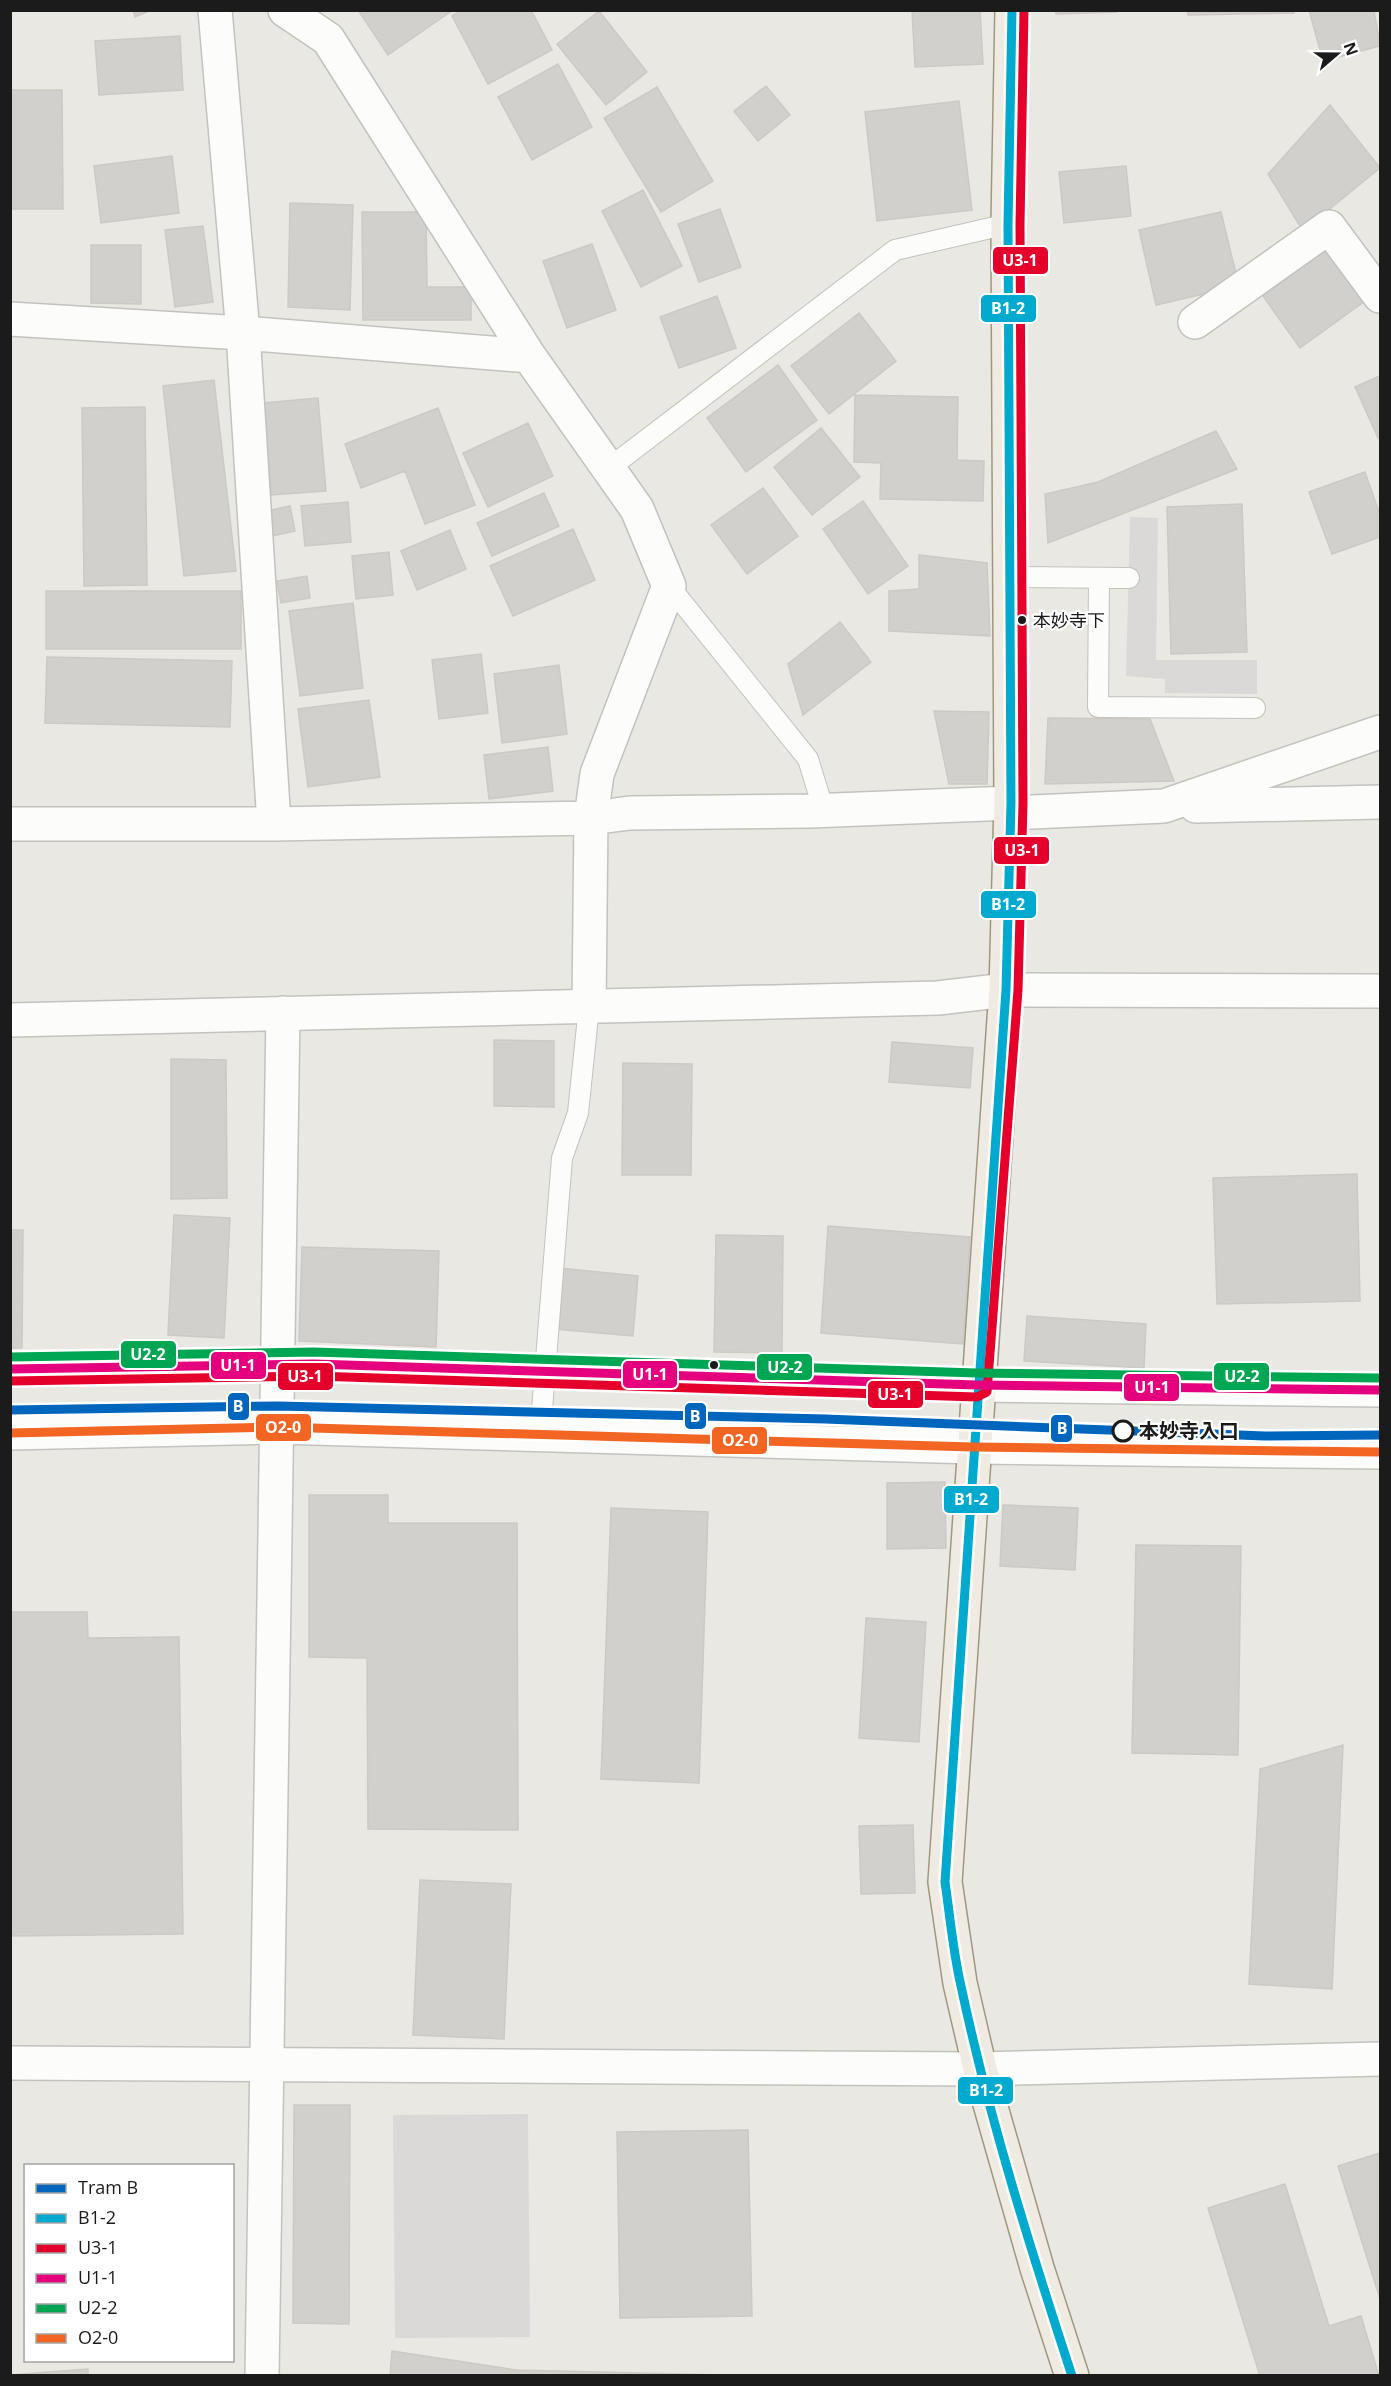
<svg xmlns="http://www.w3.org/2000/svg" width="1391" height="2386" font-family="'Open Sans','Noto Sans JP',sans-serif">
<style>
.parking{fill:#dad9d7}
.building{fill:#d2d0cc;stroke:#cdc9c4;stroke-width:1.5}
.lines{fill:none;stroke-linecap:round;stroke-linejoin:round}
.service-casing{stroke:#c2c2bf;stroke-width:22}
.minor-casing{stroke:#c2c2bf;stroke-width:36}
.tertiary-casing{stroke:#c2c2bf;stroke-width:36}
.primary-casing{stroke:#a09780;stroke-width:36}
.service{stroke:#fcfcfb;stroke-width:20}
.minor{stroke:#fcfcfb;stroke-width:33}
.tertiary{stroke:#fcfcfb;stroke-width:33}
.primary{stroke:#f0ebe2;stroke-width:33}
.bus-1-casing{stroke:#fff;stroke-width:14}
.bus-2-casing{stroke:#fff;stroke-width:14}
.bus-3-casing{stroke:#fff;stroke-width:14}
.bus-4-casing{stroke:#fff;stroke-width:14}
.bus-5-casing{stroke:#fff;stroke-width:14}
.bus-1{stroke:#00a9ce;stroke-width:9}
.bus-2{stroke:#e4002b;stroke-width:9}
.bus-3{stroke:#e5007d;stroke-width:9}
.bus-4{stroke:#00a651;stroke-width:9}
.bus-5{stroke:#f26522;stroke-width:9}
.tram-1-casing{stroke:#fff;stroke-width:14}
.tram-1{stroke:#0065bd;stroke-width:9}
.bus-dot{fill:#1b1b1b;stroke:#fff;stroke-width:2}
.stop-dot{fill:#fff;stroke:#1b1b1b;stroke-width:3}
.labels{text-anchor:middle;stroke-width:4.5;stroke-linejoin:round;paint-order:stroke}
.bus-label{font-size:18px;fill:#1b1b1b;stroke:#fff;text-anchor:start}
.stop-label{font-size:20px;font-weight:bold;fill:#1b1b1b;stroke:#fff;text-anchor:start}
.line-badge{stroke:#fff;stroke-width:2}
.badge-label{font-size:16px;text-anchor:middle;font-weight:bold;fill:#fff}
</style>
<rect width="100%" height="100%" fill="#eae8e3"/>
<path class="parking" d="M1130 517 1158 518 1156 660H1257V694L1165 693V679L1126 676Z
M528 2114 530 2337 395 2338 393 2115Z"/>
<path class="building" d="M133 10H151L135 17Z
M358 10H453L388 55Z
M461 10H531L552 50 488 84 452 16Z
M912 10H980L983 64 915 67Z
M1056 10H1117V12L1056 14Z
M1187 10H1294V13L1188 15Z
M1309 10H1374L1380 46 1323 61Z
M599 11 647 72 606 105 557 44Z
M180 36 183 90 99 95 95 41Z
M558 64 592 127 532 160 498 97Z
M766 86 790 115 758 141 734 111Z
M657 87 713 181 661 212 604 118Z
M10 90H62L63 209H10Z
M959 101 972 210 877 221 865 112Z
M1330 105 1380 168 1303 231 1268 174Z
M172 156 179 213 101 223 94 166Z
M1126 166 1131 216 1064 223 1059 172Z
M643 190 682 266 641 287 602 211Z
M290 203 353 205 350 310 288 307Z
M720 209 741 267 699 282 678 224Z
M362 212H426L427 287H471V320H363Z
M1221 212 1239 286 1156 305 1139 230Z
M203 226 213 302 175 307 165 230Z
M1322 242 1365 301 1300 348 1258 289Z
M592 244 616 310 567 328 543 261Z
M91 245H141V304L91 303Z
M717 296 736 348 679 368 660 317Z
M859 313 896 361 829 414 791 366Z
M778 365 817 420 746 472 707 418Z
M1380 376V437L1378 438 1355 387Z
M214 380 236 571 184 576 163 386Z
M855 395 958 397 957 460 984 461 983 501 880 499 881 463 854 462Z
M318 398 326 491 271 495 263 403Z
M145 407 147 585 84 586 82 408Z
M438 408 475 505 425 524 405 471 361 488 345 444Z
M528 423 553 476 488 507 463 453Z
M821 428 860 477 812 515 774 467Z
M1216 431 1237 469 1048 543 1045 494 1098 482Z
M1365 472 1380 515V537L1332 554 1309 492Z
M763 488 798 536 747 574 711 525Z
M544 493 559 526 492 556 477 523Z
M863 501 908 566 868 594 823 529Z
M348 502 351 542 305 546 301 506Z
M1242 504 1247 652 1171 654 1167 507Z
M290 506 295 531 272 536 267 511Z
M573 529 595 580 513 616 490 566Z
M450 530 466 569 417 590 401 551Z
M389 552 393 595 356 599 352 556Z
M919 555 987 563 990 636 889 631V591L919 589Z
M307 576 310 598 281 603 277 581Z
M46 591H241V649H46Z
M353 603 363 688 300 696 289 611Z
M840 622 871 662 803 715 788 664Z
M481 654 488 713 439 719 432 660Z
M47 657 232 661 230 727 45 723Z
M559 665 567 734 502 743 494 674Z
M369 700 380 777 308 787 298 709Z
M934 711 989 712 987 784H949Z
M1048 718 1150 719 1174 781 1045 784Z
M548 747 553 791 489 799 484 755Z
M494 1040 554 1041V1107L494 1106Z
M892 1042 973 1048 970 1088 889 1082Z
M171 1059 226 1060 227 1198 171 1199Z
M623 1063 692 1064 691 1175H622Z
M1357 1174 1360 1301 1217 1304 1213 1178Z
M174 1215 230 1218 224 1338 168 1335Z
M828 1226 970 1237 963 1344 821 1333Z
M10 1230H23L22 1348H10Z
M716 1235 783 1236 782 1353 714 1352Z
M302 1247 439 1251 436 1347 299 1341Z
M559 1268 638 1276 633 1336 554 1329Z
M1027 1316 1146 1324 1144 1368 1024 1361Z
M945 1482 946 1548 887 1549V1483Z
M309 1495H388V1523H517L518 1830 368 1829 367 1658 309 1657Z
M1003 1505 1078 1508 1075 1570 1000 1566Z
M611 1508 708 1512 699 1783 601 1779Z
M1136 1545 1241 1546 1238 1755 1132 1753Z
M10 1612H87L88 1638 179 1637 183 1934 10 1936Z
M866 1618 926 1622 919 1742 859 1738Z
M1343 1745 1332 1989 1249 1984 1260 1769Z
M913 1825 915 1893 861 1894 859 1826Z
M420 1880 511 1884 504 2039 413 2035Z
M294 2105H350L349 2324 293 2323Z
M748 2130 752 2316 620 2318 617 2132Z
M1380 2153V2299L1338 2166Z
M1285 2184 1329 2326 1361 2316 1379 2376H1260L1208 2208Z
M392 2351 516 2370 765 2376H390Z
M88 2369V2376H10V2375Z"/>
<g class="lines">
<g class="service-casing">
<path id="service" d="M608 469 895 250 1008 224
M1010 577 1129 578
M1099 578 1098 707 1255 708
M669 586 808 759 824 811
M540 1435 562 1158 578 1113 589 1007"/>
</g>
<g class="minor-casing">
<path id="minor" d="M215 10 243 333 274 824
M285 10 328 39 529 356 637 509 669 586 597 774 591 818 589 1007
M10 319 243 333 529 356
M1195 322 1329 227 1380 296
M1196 806 1380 802
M1010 813 1164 806 1380 732
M10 824H274L591 818 630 813 810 811 1011 803
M10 1020 938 998 1006 990 1380 991
M10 2063 980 2069 1380 2059
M262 2376 283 1013"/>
</g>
<g class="tertiary-casing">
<path id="tertiary" d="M10 1369 314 1364 977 1385 1380 1390
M10 1433 278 1427 973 1447 1380 1452"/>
</g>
<g class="primary-casing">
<path id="primary" d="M1012 10 1008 224 1011 803 1006 990 945 1882 960 1983 980 2069 1037 2268 1072 2376"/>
</g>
<use href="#service" class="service"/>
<use href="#minor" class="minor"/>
<use href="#tertiary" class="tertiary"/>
<use href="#primary" class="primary"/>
<g class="bus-1-casing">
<path id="bus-1" d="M1012 10 1008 224 1011 803 1006 990 945 1882C950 1916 953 1952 961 1986 989 2118 1030 2247 1072 2376"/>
</g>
<g class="bus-2-casing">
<path id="bus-2" d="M10 1381 314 1376 977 1397 987 1392 1018 990 1023 803 1020 224 1024 10"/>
</g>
<g class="bus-3-casing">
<path id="bus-3" d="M10 1369 314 1364 977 1385 1380 1390"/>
</g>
<g class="bus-4-casing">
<path id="bus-4" d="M10 1357 314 1352 977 1373 1380 1378"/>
</g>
<g class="bus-5-casing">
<path id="bus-5" d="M10 1433 278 1427 973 1447 1380 1452"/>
</g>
<use href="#bus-1" class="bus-1"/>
<use href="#bus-2" class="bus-2"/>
<use href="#bus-3" class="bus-3"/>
<use href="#bus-4" class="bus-4"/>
<use href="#bus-5" class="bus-5"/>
<g class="tram-1-casing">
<path id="tram-1" d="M10 1410 278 1406 825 1419 1265 1436 1380 1435"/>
</g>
<use href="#tram-1" class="tram-1"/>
</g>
<g class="bus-dot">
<circle cx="1022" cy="620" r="5"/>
<circle cx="714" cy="1365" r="5"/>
</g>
<circle class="stop-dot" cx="1123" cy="1431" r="10"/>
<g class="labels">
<g class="bus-label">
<text x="1033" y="627">本妙寺下</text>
</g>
<g class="stop-label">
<text x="1139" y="1438">本妙寺入口</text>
</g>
</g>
<g class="line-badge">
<rect x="992" y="246" width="57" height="29" rx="6" fill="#e4002b"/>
<rect x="980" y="294" width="57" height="29" rx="6" fill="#00a9ce"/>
<rect x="993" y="836" width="57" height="29" rx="6" fill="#e4002b"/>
<rect x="980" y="890" width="57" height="29" rx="6" fill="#00a9ce"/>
<rect x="120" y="1340" width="57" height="29" rx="6" fill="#00a651"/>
<rect x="210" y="1351" width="57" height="29" rx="6" fill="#e5007d"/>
<rect x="756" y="1353" width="57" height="28" rx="6" fill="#00a651"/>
<rect x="622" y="1360" width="56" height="29" rx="6" fill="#e5007d"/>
<rect x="277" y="1362" width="57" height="29" rx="6" fill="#e4002b"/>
<rect x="1213" y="1362" width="57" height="29" rx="6" fill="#00a651"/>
<rect x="1123" y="1373" width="57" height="29" rx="6" fill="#e5007d"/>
<rect x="867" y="1380" width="57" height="29" rx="6" fill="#e4002b"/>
<rect x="227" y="1392" width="23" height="29" rx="6" fill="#0065bd"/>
<rect x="684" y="1402" width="23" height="28" rx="6" fill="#0065bd"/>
<rect x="255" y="1413" width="57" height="29" rx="6" fill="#f26522"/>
<rect x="1050" y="1414" width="23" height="29" rx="6" fill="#0065bd"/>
<rect x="711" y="1426" width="57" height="29" rx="6" fill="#f26522"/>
<rect x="943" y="1485" width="57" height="29" rx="6" fill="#00a9ce"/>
<rect x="957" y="2076" width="57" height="29" rx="6" fill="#00a9ce"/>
</g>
<g class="badge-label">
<text x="1020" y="266">U3-1</text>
<text x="1008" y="314">B1-2</text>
<text x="1022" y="856">U3-1</text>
<text x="1008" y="910">B1-2</text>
<text x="148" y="1360">U2-2</text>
<text x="238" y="1371">U1-1</text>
<text x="785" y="1373">U2-2</text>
<text x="650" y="1380">U1-1</text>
<text x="305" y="1382">U3-1</text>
<text x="1242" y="1382">U2-2</text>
<text x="1152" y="1393">U1-1</text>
<text x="895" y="1400">U3-1</text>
<text x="238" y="1412">B</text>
<text x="695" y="1422">B</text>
<text x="283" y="1433">O2-0</text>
<text x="1062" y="1434">B</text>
<text x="740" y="1446">O2-0</text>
<text x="971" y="1505">B1-2</text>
<text x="986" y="2096">B1-2</text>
</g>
<rect width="1391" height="2386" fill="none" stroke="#1b1b1b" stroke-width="24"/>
<rect x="24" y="2164" width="210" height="198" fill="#ffffff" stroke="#a4a4a4" stroke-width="1.5"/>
<rect x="36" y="2184" width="30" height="9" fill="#0065bd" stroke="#a4a4a4" stroke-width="1.5"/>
<text x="78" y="2194" font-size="18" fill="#1b1b1b">Tram B</text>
<rect x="36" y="2214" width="30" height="9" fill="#00a9ce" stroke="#a4a4a4" stroke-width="1.5"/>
<text x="78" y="2224" font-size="18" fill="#1b1b1b">B1-2</text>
<rect x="36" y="2244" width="30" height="9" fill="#e4002b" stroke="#a4a4a4" stroke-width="1.5"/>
<text x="78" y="2254" font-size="18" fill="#1b1b1b">U3-1</text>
<rect x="36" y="2274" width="30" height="9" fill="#e5007d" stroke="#a4a4a4" stroke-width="1.5"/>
<text x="78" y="2284" font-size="18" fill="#1b1b1b">U1-1</text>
<rect x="36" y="2304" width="30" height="9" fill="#00a651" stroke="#a4a4a4" stroke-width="1.5"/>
<text x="78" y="2314" font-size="18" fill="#1b1b1b">U2-2</text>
<rect x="36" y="2334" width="30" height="9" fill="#f26522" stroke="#a4a4a4" stroke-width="1.5"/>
<text x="78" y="2344" font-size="18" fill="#1b1b1b">O2-0</text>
<g transform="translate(1337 54) rotate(70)" stroke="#ffffff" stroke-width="4.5" paint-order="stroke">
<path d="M0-4.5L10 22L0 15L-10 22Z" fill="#1b1b1b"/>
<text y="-9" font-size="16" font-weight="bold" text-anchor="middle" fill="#1b1b1b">N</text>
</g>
</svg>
